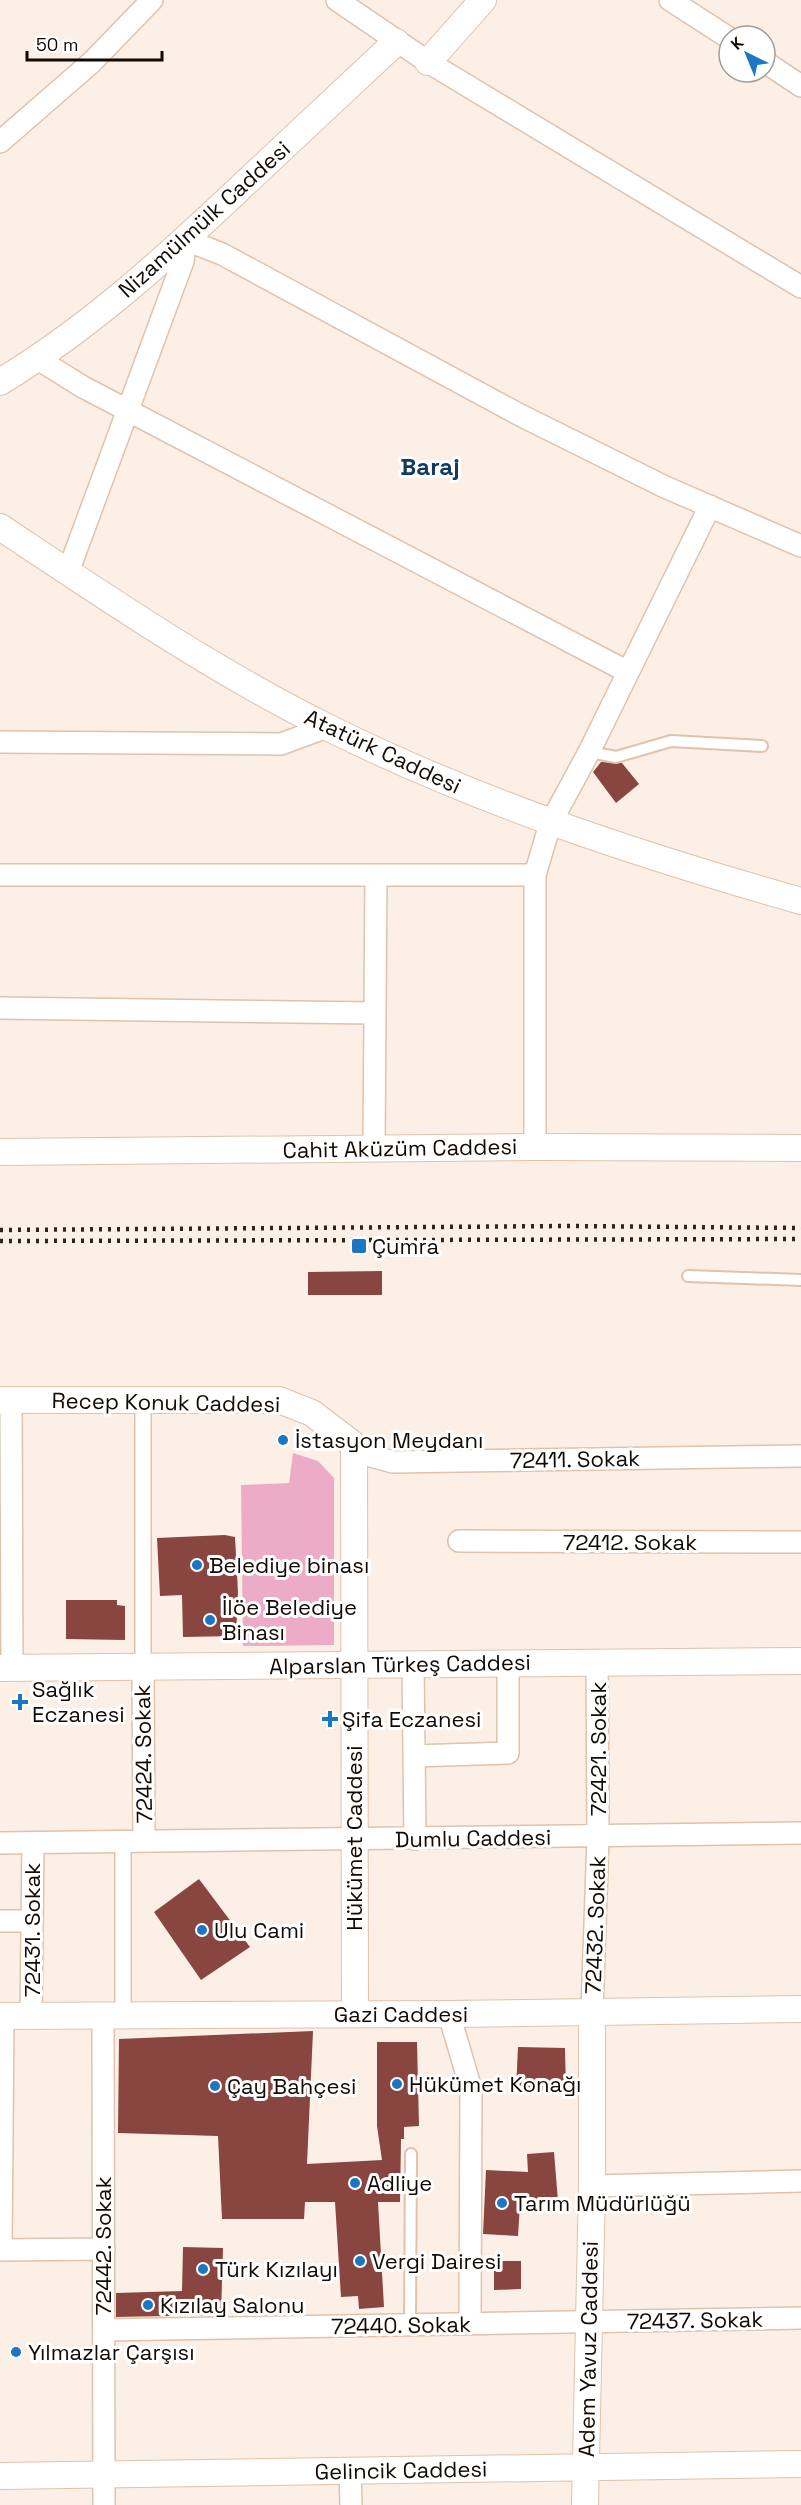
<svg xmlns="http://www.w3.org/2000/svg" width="801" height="2505" font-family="'Space Grotesk',sans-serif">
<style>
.green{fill:#ecacc7}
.building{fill:#89453f}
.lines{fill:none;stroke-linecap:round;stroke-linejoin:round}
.service-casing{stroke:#dfc3ac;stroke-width:14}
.pedestrian-casing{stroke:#dfc3ac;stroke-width:18}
.minor-casing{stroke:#dfc3ac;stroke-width:24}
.tertiary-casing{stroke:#dfc3ac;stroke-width:28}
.service{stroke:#fff;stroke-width:10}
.pedestrian{stroke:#fff;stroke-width:15}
.minor{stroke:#fff;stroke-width:21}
.tertiary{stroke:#fff;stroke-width:26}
.rail{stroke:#2d241d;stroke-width:4.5;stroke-dasharray:3 6;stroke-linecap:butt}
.poi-dot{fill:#1b76c3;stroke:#fff;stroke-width:2}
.labels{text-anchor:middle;stroke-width:6;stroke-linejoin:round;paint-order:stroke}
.street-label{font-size:22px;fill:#120903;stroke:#fff}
.poi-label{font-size:22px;fill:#120903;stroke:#fff;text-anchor:start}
.neighbourhood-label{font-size:24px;font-weight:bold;fill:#123b61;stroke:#fff}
</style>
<rect width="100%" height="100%" fill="#fbefe6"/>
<path class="green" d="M293 1453 318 1461 334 1478V1645L243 1646 241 1485 289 1483Z"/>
<path class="building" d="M601 762 622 763 639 784 616 803 593 772Z
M382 1271V1295H308V1272Z
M225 1535 235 1537 238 1592 236 1636 183 1637 182 1595 160 1596 157 1538Z
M66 1600H117V1605L125 1606V1640L66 1639Z
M199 1879 250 1947 201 1980 154 1912Z
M313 2031 307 2164 382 2160 377 2126V2042H417L419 2126 404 2127V2139H401L400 2202H378L384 2307 359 2309 358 2296 341 2297 335 2202H305L304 2219H222L218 2136 118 2133 119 2039Z
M518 2047 565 2048 566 2091 516 2090Z
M554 2152 558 2201 520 2204 518 2236 483 2234 486 2170 528 2172 527 2154Z
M183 2247 223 2248 221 2315 116 2317V2293L182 2291Z
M494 2261H521V2289L494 2290Z"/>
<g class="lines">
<g class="service-casing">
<path id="service" d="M589 752 616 757 671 741 762 746
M688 1276 801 1280
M410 2324 411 2154"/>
</g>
<g class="pedestrian-casing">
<path id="pedestrian" d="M143 1667V1400
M123 1841V2016
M4 2250 6 2016"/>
</g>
<g class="minor-casing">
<path id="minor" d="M337 0 428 62 801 287
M670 0 729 38
M765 62 801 86
M0 142 92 62 152 0
M38 359 83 387 628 672
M68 572 183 261 186 240 222 254 520 415 665 487 801 546
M0 742 281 744 327 727
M0 875H535
M0 1008 375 1013
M535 1147V875L550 824 589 752 710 506
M374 1148 376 875
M11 1400 12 1668
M354 1445 367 1455 393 1462 801 1456
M459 1541 801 1542
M413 1664 415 1839
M143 1667 144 1841
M414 1756 508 1753V1663
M0 1843 801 1833
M0 1921H32
M592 2012 598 1837 597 1662
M449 2014 471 2089 470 2323
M31 2017 33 1843
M103 2017 104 2505
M592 2186 801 2181
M0 2250 104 2249
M104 2330 801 2318
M350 2471 351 2505"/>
</g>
<g class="tertiary-casing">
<path id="tertiary" d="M428 62 483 0
M0 382C89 328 165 259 240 188 292 139 344 90 396 42
M0 527C107 598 214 671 329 728 480 803 639 855 801 901
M0 1152 535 1147 801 1148
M0 1400H279L312 1413 354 1445 355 2014
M0 1668 801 1661
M0 2016 449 2014 801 2009
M0 2476 801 2464
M585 2505 592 2186V2012"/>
</g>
<use href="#service" class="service"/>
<use href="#pedestrian" class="pedestrian"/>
<use href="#minor" class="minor"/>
<use href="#tertiary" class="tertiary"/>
<path class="rail" d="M0 1230 569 1226 801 1228
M0 1241 801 1239"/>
</g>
<g class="poi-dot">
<rect x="351" y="1238" width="16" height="16" rx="3"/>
<circle cx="283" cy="1440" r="6"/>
<circle cx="197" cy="1565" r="6"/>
<circle cx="210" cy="1620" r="6"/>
<path d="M17 1693h6v6h6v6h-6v6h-6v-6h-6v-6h6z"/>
<path d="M327 1710h6v6h6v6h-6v6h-6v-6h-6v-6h6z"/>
<circle cx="202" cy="1930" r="6"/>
<circle cx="397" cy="2084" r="6"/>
<circle cx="215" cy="2086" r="6"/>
<circle cx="355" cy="2183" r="6"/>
<circle cx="502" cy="2203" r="6"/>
<circle cx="360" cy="2261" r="6"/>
<circle cx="203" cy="2269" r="6"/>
<circle cx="148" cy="2305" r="6"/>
<circle cx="16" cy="2352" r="6"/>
</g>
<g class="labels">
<g class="street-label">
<text transform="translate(204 219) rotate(-42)" y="8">Nizamülmülk Caddesi</text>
<text transform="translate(383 751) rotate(25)" y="8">Atatürk Caddesi</text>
<text transform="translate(400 1148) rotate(-1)" y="8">Cahit Aküzüm Caddesi</text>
<text transform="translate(166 1402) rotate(1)" y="8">Recep Konuk Caddesi</text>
<text transform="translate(575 1459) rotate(-1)" y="8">72411. Sokak</text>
<text x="630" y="1550">72412. Sokak</text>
<text transform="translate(400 1664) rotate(-1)" y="8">Alparslan Türkeş Caddesi</text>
<text transform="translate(598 1749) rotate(-90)" y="8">72421. Sokak</text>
<text transform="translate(143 1754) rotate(-91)" y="8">72424. Sokak</text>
<text transform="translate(354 1838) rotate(-90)" y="8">Hükümet Caddesi</text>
<text transform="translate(473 1838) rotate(-1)" y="8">Dumlu Caddesi</text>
<text transform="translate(595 1925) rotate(-88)" y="8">72432. Sokak</text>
<text transform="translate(32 1930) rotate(-90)" y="8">72431. Sokak</text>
<text x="401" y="2022">Gazi Caddesi</text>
<text transform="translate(103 2246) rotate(-90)" y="8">72442. Sokak</text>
<text transform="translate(695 2320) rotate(-1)" y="8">72437. Sokak</text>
<text transform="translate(401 2325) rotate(-1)" y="8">72440. Sokak</text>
<text transform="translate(588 2349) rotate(-89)" y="8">Adem Yavuz Caddesi</text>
<text transform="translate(401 2470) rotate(-1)" y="8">Gelincik Caddesi</text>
</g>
<g class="poi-label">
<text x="372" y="1254">Çumra</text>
<text x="295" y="1448">İstasyon Meydanı</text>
<text x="209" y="1573">Belediye binası</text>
<text x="222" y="1615">İlöe Belediye<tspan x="222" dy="25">Binası</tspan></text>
<text x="32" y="1697">Sağlık<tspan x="32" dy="25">Eczanesi</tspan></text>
<text x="342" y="1727">Şifa Eczanesi</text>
<text x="214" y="1938">Ulu Cami</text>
<text x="409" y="2092">Hükümet Konağı</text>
<text x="227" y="2094">Çay Bahçesi</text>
<text x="367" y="2191">Adliye</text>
<text x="514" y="2211">Tarım Müdürlüğü</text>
<text x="372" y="2269">Vergi Dairesi</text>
<text x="215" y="2277">Türk Kızılayı</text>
<text x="160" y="2313">Kızılay Salonu</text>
<text x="28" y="2360">Yılmazlar Çarşısı</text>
</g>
<g class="neighbourhood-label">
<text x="430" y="475">Baraj</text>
</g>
</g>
<g transform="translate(747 54) rotate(317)"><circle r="28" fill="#ffffff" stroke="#a09d9a" stroke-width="1.5"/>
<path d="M0-4.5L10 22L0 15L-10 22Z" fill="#1b76c3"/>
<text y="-9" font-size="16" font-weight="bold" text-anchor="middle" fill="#120903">K</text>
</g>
<path d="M27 51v9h135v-9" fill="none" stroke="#120903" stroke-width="3"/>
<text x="36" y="51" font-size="18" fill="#120903" stroke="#ffffff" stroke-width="4.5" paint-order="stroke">50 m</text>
</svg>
